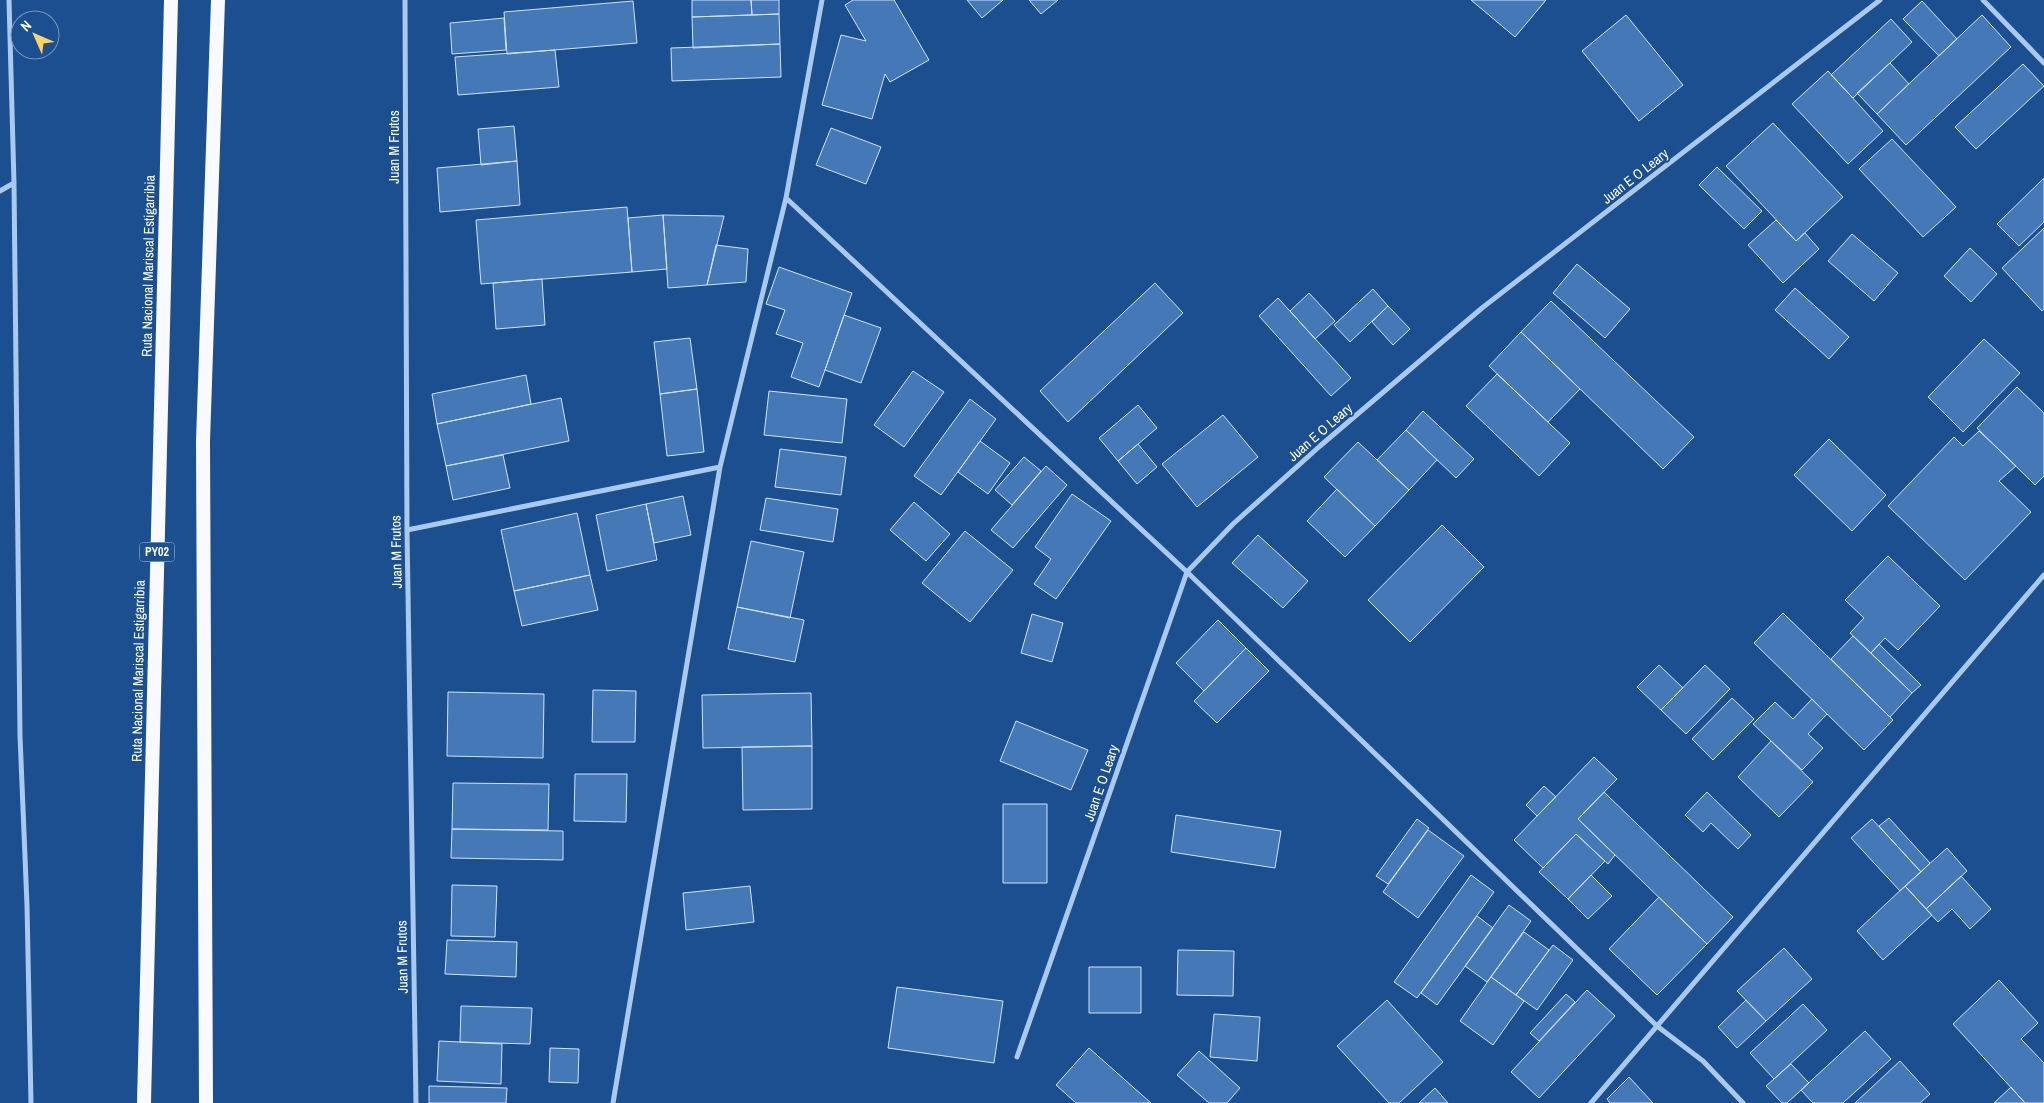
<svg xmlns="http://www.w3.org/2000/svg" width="2044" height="1103" font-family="'Archivo Narrow',sans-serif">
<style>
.building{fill:#4478b7;stroke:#cfe3fa}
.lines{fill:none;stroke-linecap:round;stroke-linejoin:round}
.minor{stroke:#a9c9ee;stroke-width:5}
.trunk{stroke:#f8faff;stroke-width:14}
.labels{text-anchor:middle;stroke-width:4;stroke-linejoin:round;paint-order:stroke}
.shield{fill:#1b4f8f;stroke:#bbcadd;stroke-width:1}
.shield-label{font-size:12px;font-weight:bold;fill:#fff}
.street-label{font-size:14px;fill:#fff;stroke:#1b4f8f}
</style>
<rect width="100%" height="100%" fill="#1b4f8f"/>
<path class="building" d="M692 0H751L752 15 692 17Z
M751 0H779V14L752 15Z
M853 0H894L929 60 890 82 885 74 872 119 822 105 841 35 866 41 845 5Z
M967 0H1003L982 18Z
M1029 0H1058L1041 14Z
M1471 0H1546L1515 37Z
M633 1 637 43 507 54 504 12Z
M1922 1 1957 39 1939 56 1903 19Z
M779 14 780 44 693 48 692 17Z
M1626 15 1683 85 1639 121 1582 51Z
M1982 15 2011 47 1906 145 1877 114Z
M504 18 506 50 452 54 450 23Z
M1891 19 1912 42 1853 98 1831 75Z
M780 44 781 77 672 81 671 48Z
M555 50 559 87 458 95 455 57Z
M1890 63 1909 84 1877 114 1857 93Z
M2023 64 2044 86 1976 149 1955 127Z
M1828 71 1883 131 1848 164 1792 104Z
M1773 123 1843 197 1796 241 1726 166Z
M514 126 517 161 481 165 478 129Z
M831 128 881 147 866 184 816 165Z
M1892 139 1956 207 1923 237 1859 169Z
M517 161 520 205 440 212 437 168Z
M1717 167 1762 211 1744 229 1699 185Z
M2044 178V222L2019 246 1997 224Z
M627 207 632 272 481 284 476 220Z
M663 215 724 216 707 285 668 288Z
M663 215 667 269 632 272 628 218Z
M1776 220 1796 241 1805 233 1819 249 1783 283 1748 245Z
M2044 228V309L2042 311 2002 268Z
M1852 234 1898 273 1874 301 1828 261Z
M716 245 748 249 746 282 707 285Z
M1970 248 1997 274 1971 302 1944 276Z
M1577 264 1630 309 1605 338 1553 293Z
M779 267 852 293 819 387 791 377 803 343 776 334 785 310 766 304Z
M542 279 545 325 496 329 493 283Z
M1155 283 1183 313 1068 422 1040 391Z
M1795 288 1849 337 1829 359 1775 310Z
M1373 289 1388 306 1350 342 1334 325Z
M1309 293 1335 321 1315 339 1290 311Z
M1278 298 1351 378 1331 396 1259 316Z
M1551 301 1694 437 1663 469 1521 332Z
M1388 306 1410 329 1393 345 1372 322Z
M844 315 881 328 861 383 825 370Z
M1521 332 1580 389 1548 422 1489 366Z
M690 338 697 389 660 394 654 342Z
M1984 339 2020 373 1963 432 1928 397Z
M913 371 944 392 904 447 874 425Z
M1497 374 1570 443 1539 476 1466 406Z
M526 375 531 404 437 424 432 394Z
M2017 387 2044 413V476L2035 485 1977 428Z
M697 389 704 452 667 456 660 394Z
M769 391 847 399 842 443 764 435Z
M561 398 569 441 446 466 437 424Z
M970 399 996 419 941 495 914 476Z
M1138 405 1157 428 1118 461 1099 438Z
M1423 411 1474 459 1456 478 1406 430Z
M1223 415 1258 457 1197 507 1162 464Z
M1406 430 1437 460 1409 490 1377 460Z
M1979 431 2016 466 1999 481 2031 512 1965 580 1888 506 1954 437 1963 446Z
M1829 439 1886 495 1852 531 1794 475Z
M980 441 1010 463 988 494 958 472Z
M1358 442 1409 490 1375 526 1324 477Z
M1138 444 1157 467 1137 484 1118 461Z
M780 449 846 457 841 495 775 487Z
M503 455 510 488 453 500 446 466Z
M1024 457 1041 471 1012 505 995 490Z
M1046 466 1067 485 1013 548 991 530Z
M1337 489 1375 526 1345 557 1307 521Z
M1072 494 1111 521 1056 599 1034 584 1051 559 1035 547Z
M683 496 691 535 654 543 646 504Z
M766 498 838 509 833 542 760 530Z
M914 502 950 534 926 561 890 530Z
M646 504 657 560 607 571 596 515Z
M577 513 590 575 514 591 501 530Z
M1442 525 1484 567 1410 642 1368 600Z
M965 531 1013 570 970 622 922 583Z
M1258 535 1308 581 1283 608 1232 563Z
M751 541 804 552 790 618 737 607Z
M1888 556 1940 606 1898 650 1885 638 1871 653 1850 633 1864 618 1845 600Z
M590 575 598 610 522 626 514 591Z
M737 607 804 620 795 662 728 649Z
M1783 613 1893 720 1864 750 1754 643Z
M1032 614 1063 623 1052 662 1021 653Z
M1218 620 1246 648 1204 691 1176 663Z
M1853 636 1912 693 1890 717 1831 659Z
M1879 644 1921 685 1912 693 1871 653Z
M1246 648 1269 671 1217 723 1194 701Z
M1659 665 1683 688 1661 710 1637 687Z
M1705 665 1730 689 1686 734 1661 710Z
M593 690 636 691 635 742H592Z
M448 692 544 694 543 758 447 756Z
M811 693 812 746 703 748 702 695Z
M1732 698 1754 719 1713 760 1692 739Z
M1812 699 1827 714 1808 734 1823 748 1802 770 1753 724 1775 702 1793 719Z
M1016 721 1088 750 1071 790 1000 761Z
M1771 741 1813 782 1779 817 1738 777Z
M812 746V809L743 810 742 747Z
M1594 757 1617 779 1578 819 1615 855 1608 864 1576 834 1543 868 1514 840Z
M575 774H627L626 822 574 821Z
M453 783 549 784 548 830 452 829Z
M1544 786 1556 797 1537 816 1526 805Z
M1604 792 1733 917 1707 944 1578 819Z
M1707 792 1751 835 1738 849 1711 823 1703 832 1685 815Z
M1003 804H1047V883H1003Z
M1176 815 1281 831 1275 868 1171 852Z
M1889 818 1930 863 1921 872 1879 826Z
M1417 819 1429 828 1388 884 1376 876Z
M1872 819 1921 872 1900 891 1851 838Z
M452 829 563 831V860L451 858Z
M1428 830 1464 856 1418 918 1383 892Z
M1576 834 1605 861 1568 899 1539 872Z
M1947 848 1967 871 1926 909 1905 886Z
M1471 875 1494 892 1417 998 1394 982Z
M1591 875 1612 896 1588 919 1568 899Z
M1961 876 1991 909 1970 929 1952 909 1938 922 1926 909Z
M452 885 497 886 495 937 451 936Z
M750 886 754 922 686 930 683 893Z
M1905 886 1932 915 1883 960 1857 931Z
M1659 897 1707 944 1657 995 1609 949Z
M1509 905 1531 921 1487 982 1465 966Z
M1477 916 1493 928 1437 1005 1421 993Z
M1524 932 1549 950 1516 995 1491 977Z
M447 940 517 942 516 977 445 974Z
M1553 945 1573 960 1537 1010 1516 995Z
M1784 948 1812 979 1766 1021 1737 991Z
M1178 950 1234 951 1233 996 1177 995Z
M1089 967H1141V1013H1089Z
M1491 977 1524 1001 1493 1045 1460 1021Z
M1999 980 2038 1023 2021 1039 2044 1063V1103H2025L1953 1024Z
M897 987 1003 1001 994 1063 888 1048Z
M1587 990 1615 1016 1539 1098 1511 1072Z
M1566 994 1575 1002 1539 1041 1530 1033Z
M1387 1000 1443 1062 1399 1103H1389L1337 1046Z
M1746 1000 1766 1021 1737 1048 1718 1027Z
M1803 1004 1827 1030 1774 1079 1750 1053Z
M461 1006 532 1008 530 1044 460 1042Z
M1214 1014 1260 1017 1257 1061 1210 1057Z
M1865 1031 1891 1059 1843 1103H1813L1801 1090Z
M439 1041 502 1044 501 1084 437 1081Z
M550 1048 579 1049 578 1083 549 1082Z
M1089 1048 1151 1103H1076L1056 1085Z
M1199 1051 1240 1088 1227 1103H1209L1177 1075Z
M1900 1061 1930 1094 1920 1103H1855Z
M1791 1064 1809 1083 1787 1103H1782L1766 1086Z
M1629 1077 1653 1103H1610L1607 1099Z
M429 1086 507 1088 506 1103H429Z
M2011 1087 2025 1103H1994Z
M1435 1088 1448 1103H1419Z"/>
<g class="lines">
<path class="minor" d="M9 0 14 183 20 736 27 905 31 1103
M405 0 407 530 416 1103
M1983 0 2044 63
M0 191 14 183
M786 198 1187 572 1657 1026 1703 1061 1743 1103
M407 530 720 467
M1017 1057 1187 572 1233 524 1320 446 1482 308 1880 0
M613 1103 720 467 786 198 822 0
M1591 1103 2044 575"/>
<path class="trunk" d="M144 1103 171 0
M206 1103 203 441 218 0"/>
</g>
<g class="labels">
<rect class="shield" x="139.5" y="542.5" width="35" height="19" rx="4"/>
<g class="shield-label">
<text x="157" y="556">PY02</text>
</g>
<g class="street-label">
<text transform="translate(394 147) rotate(-90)" y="5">Juan M Frutos</text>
<text transform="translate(1635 176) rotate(-38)" y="5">Juan E O Leary</text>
<text transform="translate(148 266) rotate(-89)" y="5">Ruta Nacional Mariscal Estigarribia</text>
<text transform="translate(1320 432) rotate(-41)" y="5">Juan E O Leary</text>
<text transform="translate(396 552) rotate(-91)" y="5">Juan M Frutos</text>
<text transform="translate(138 671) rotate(-89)" y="5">Ruta Nacional Mariscal Estigarribia</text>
<text transform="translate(1101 783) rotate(-71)" y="5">Juan E O Leary</text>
<text transform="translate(402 957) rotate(-91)" y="5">Juan M Frutos</text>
</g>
</g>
<g transform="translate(35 35) rotate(315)"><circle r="24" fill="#1b4f8f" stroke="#7695bc"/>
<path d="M0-4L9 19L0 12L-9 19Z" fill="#ffd166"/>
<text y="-8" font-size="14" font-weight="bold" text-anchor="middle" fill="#ffffff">N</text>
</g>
</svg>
